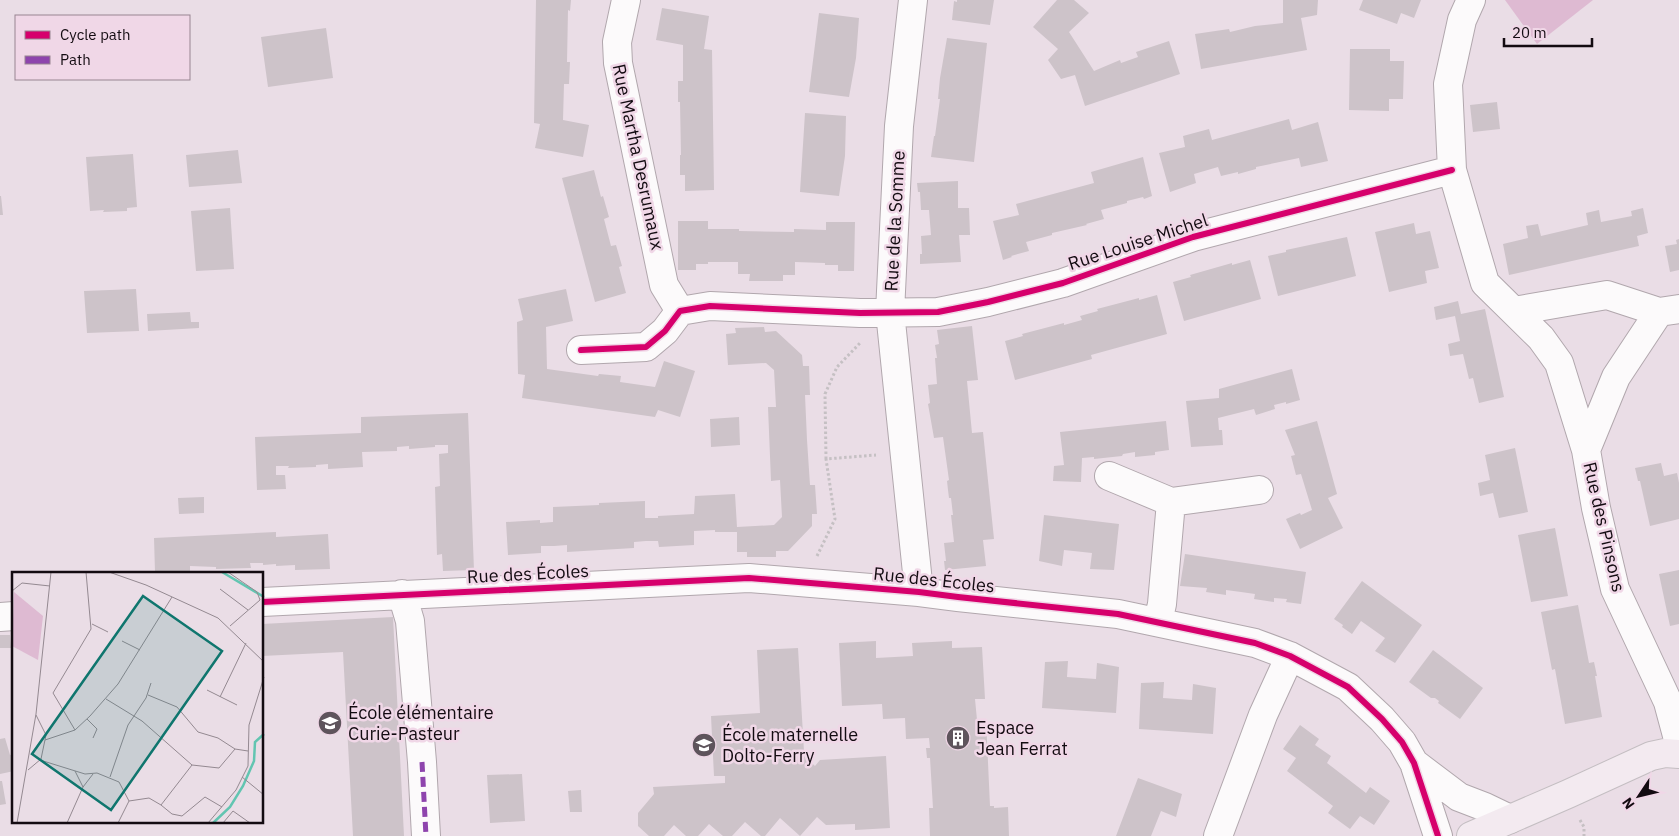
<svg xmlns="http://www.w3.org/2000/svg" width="1679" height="836" font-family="'IBM Plex Sans',sans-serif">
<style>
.green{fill:#debad2}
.building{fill:#cdc3c9}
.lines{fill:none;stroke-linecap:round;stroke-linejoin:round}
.minor-casing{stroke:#b1a7ad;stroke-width:30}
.major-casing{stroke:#c4bec2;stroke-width:30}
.path{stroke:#c5c0c3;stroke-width:3;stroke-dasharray:2.5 2.5;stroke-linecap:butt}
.minor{stroke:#fcfafb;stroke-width:28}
.major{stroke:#f3eaf0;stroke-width:28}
.quiet{stroke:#8e44ad;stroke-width:5;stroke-dasharray:10 5;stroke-linecap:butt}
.cycleway-casing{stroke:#f0d7e7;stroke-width:9}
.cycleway{stroke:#d6006c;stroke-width:6}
.labels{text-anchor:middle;stroke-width:5;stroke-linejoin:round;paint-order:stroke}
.street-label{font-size:18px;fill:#130b11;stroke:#f0d7e7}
.poi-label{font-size:18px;fill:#130b11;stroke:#f0d7e7;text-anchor:start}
.inset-river{fill:none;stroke:#62c5b1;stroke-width:2.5}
.inset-road{fill:none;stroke:#948991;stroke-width:1}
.view{fill:#0f766e;fill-opacity:0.15;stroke:#0f766e;stroke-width:2.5}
.inset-edge{fill:none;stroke:#130b11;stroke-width:2.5}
</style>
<rect width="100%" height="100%" fill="#eadde6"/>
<path class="green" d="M1505 0H1593L1537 44Z"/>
<path class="building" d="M536 0H571L570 11 568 10 567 62H570L569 84H564L563 120 589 125 583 157 535 148 540 124 534 123Z
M957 0H994L990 25 952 20 954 1 957 2Z
M1057 0H1074L1089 13 1069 32 1094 71 1120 60 1121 63 1138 57 1136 52 1169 41 1180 74 1085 106 1075 75 1061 79 1048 60 1058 49 1033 27Z
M1283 0H1318L1317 15 1301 18 1307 50 1201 69 1195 34 1229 29 1230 32 1255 26 1283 23Z
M1363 0H1421L1414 18 1401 13 1397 24 1359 10Z
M662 8 709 16 704 49 712 50 714 190 685 191V175H680V155H681L680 102H678V81H683V45L656 40Z
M819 13 859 18 856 58 849 97 809 92Z
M326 28 333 78 268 87 261 37Z
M947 38 987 43 974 162 931 157 934 136H935L940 99H938L940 78Z
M1350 49H1390V61H1404L1403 99H1389V111L1349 110Z
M1497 102 1500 129 1473 132 1470 105Z
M805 113 846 116 845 156 839 196 800 192Z
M1289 119 1292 130 1318 122 1328 161 1301 167 1299 158 1256 167V169L1238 174V172L1221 176 1218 167 1194 174 1196 183 1170 192 1159 153 1185 147 1183 136 1209 129 1212 140Z
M238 150 242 183 189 187 186 155Z
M133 154 137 207 127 208V211L103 212 104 210 90 211 86 157Z
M1143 157 1152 196 1144 199 1143 197 1127 201V203L1101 210 1104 219 1086 224 1087 225 1052 233V235L1026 242 1029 251 1011 256 1012 257 1003 260 993 221 1019 215 1016 204 1094 183 1091 172Z
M594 170 601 197 603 196 609 217 604 219 611 246 616 245 622 266 619 267 626 293 595 302 562 178Z
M958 181V208H969L970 235H959L961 262 920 264V254H922L921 236 931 235 929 210H921L920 192H918L917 183Z
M0 196H1L3 215H0Z
M230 208 234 269 196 271 191 211Z
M1643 208 1648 233 1637 236 1639 246 1509 275 1503 244 1528 238 1526 226 1538 224 1541 236 1588 225 1586 213 1599 210 1601 222 1632 216 1631 211Z
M678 221H708V229H739V231L794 232V229L826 230V222H855L854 271H838V265H825V263L795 262V275H783V281H749L750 274H738V262H708V264H696V270H678Z
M1414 223 1416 234 1430 231 1439 268 1425 271 1427 283 1389 292 1375 232Z
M1347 237 1356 276 1278 296 1268 256 1286 252V250Z
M1679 239V270L1670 272 1665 246 1677 244 1676 240Z
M1250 260 1261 299 1184 321 1173 282 1191 277 1190 275 1232 263V265Z
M136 289 139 331 87 333 84 291Z
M566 289 573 321 546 327 547 369 598 376 599 374 621 376 620 382 655 387 664 361 695 371 680 417 658 410 655 417 522 398 525 375 518 374 517 322 523 320 518 299Z
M1157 295 1167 334 1091 355 1092 359 1015 380 1005 341 1023 336 1022 334 1064 323V325L1082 320 1080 316 1098 311 1097 309 1139 298V300Z
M1458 301 1461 314 1485 309 1504 397 1479 403 1473 378 1469 379 1463 354 1450 356 1448 344 1460 341 1455 316 1436 320 1434 307Z
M190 312 191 322H199V328L148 331 147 314Z
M972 326 978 380 967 381 972 433 983 432 994 539 983 540 986 566 945 570 944 561H946L944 543 954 542 951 515H953L951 498H949L948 490 947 481 949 480 943 437 934 438 928 404 930 403 928 385 937 384 935 358H937L935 345 939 344 937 330Z
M764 327 765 332 776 331 802 355 803 366H809L810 395H805L807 440 810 485H815L817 514H812V526L788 551H776V557H747V552H737V532H715V530L694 531V545L659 547 658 541H646L634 542V548L567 552V545L554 546H541V553L508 555 506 522 540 520V523L553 522V507L599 505V503L645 501V518H658V516L694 514 695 496 735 494 737 527 774 525 782 517 780 480 771 481 768 407H776L774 370 766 363 728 365 726 334 736 333 735 328Z
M1292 369 1300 400 1286 404V402L1274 405 1275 409 1256 415 1254 409 1218 418 1219 430H1222L1223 445 1191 447 1186 401 1219 398V389Z
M468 413 474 570 443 571 442 554 437 555 435 487 440 486 439 454 448 453V445H435V447L409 449V446L397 447V451L362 452 363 467 328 469V464L316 465V467L288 468 289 466H276V475H285L286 489 257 490 255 437 361 433V417Z
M739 417 740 445 711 447 710 419Z
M1166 421 1169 450 1155 452V455L1135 457V452L1123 454 1122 456 1094 459V457L1082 458 1081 482 1053 481 1054 466 1064 465 1060 432Z
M1317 421 1337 494 1328 498 1343 528 1300 549 1286 519 1300 513 1301 515 1312 510 1301 474 1296 475 1291 456 1295 455 1285 430Z
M1515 448 1528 512 1499 518 1493 493 1480 496 1478 483 1490 480 1485 455Z
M1661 463 1664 476 1677 473 1679 483V519L1650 526 1640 481H1638L1635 468Z
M204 497V513L179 514 178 498Z
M1044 515 1119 524 1114 570 1090 569 1092 553 1064 550 1062 566 1039 561Z
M1555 528 1568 596 1531 602 1518 535Z
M276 532V537L328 534 330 569 295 570V565L276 566V564L263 565V563H250L251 568 216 569V567L190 566V571L155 572 154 538Z
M1185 554 1306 572 1301 604 1286 602 1287 599 1274 598V602L1254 599 1255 594 1241 592 1226 590V595L1206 592 1207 588 1180 586Z
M1679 570V624L1670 626 1659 574Z
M1362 581 1422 625 1395 663 1375 651 1385 638 1361 621 1352 634 1342 627 1343 625 1334 619Z
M1578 605 1589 663 1594 662 1597 676H1595L1602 717 1565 724 1555 669 1552 670 1541 612Z
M393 617 404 836H353L343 652 262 656V624Z
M0 635H10L11 648H0Z
M876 641V658L913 656 912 643 952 641V648L982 647 985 699H975L977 720 986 719 990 806H994V808L1008 807 1009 836H930L929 808H933L930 758H927L926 748H930L929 738 906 739 905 718 883 719 882 704 842 706 839 643Z
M798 648 804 752 802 754 815 766 820 760 886 756 890 828 855 830V824L826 825 817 817 800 836 780 818 765 836H761L745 822 732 836H723L709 824 698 836H686L674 825 664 836H649L638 826V813L654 794 653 787 725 783V776H714L711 716 760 713 757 650Z
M1433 650 1483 688 1460 719 1438 703 1439 701 1435 698H1431L1409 682Z
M1068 661 1067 677 1096 679 1097 663 1119 667 1116 713 1042 708 1045 662Z
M1164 682 1163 698 1192 700 1193 684 1216 688 1213 734 1139 729 1141 683Z
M1300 725 1319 739 1315 745 1331 756 1327 763 1366 793 1370 787 1390 801 1374 825 1360 816 1350 829 1328 813 1333 806 1287 771 1296 758 1283 749Z
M5 738 10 755 14 754V771L0 774V739Z
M522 774 525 821 490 823 487 775Z
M1138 778 1182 794 1176 817 1161 811 1151 836H1116Z
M0 781H2L6 804 0 805Z
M581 790 582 812H570L568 791Z"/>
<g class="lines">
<g class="minor-casing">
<path id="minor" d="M626 0 617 42 618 63 664 285 680 311
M913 0 899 126 890 312 919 592
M1471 0 1462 20 1448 84 1452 170 1485 283 1541 338 1559 363 1586 450 1596 508 1615 589 1668 702 1679 743
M1514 311 1607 295 1659 312
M581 350 646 347 665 331 680 311 710 306 860 313 938 312 988 302 1063 283 1193 237 1452 170
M1586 450 1616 377 1659 312 1679 309
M1109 476 1171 502
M402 594 410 621 422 762 426 836
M262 602 749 578 919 592 958 597 1118 614 1255 643 1290 656 1348 687 1382 719 1402 742 1414 763 1438 836
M0 617 14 616
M1158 622 1162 604 1171 502 1259 490
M1414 763 1459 797 1485 807 1510 819
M1218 836 1263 715 1290 656"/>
</g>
<g class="major-casing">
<path id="major" d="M1471 836 1568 794 1651 756 1665 753 1679 754"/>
</g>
<path class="path" d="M826 459 825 394 837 367 861 342
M817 556 835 519 826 459 876 455
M1580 820 1584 827V836"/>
<use href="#minor" class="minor"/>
<use href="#major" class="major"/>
<path class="quiet" d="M422 762 426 836"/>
<g class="cycleway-casing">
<path id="cycleway" d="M581 350 646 347 665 331 680 311 710 306 860 313 938 312 988 302 1063 283 1193 237 1452 170
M262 602 749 578 919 592 958 597 1118 614 1255 643 1290 656 1348 687 1382 719 1402 742 1414 763 1438 836"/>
</g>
<use href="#cycleway" class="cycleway"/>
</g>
<defs>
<g id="school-disc" transform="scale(1.25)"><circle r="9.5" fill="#5e545c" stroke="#f0d7e7"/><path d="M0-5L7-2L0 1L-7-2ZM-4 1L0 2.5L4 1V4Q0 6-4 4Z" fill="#fff"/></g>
<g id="building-disc" transform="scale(1.25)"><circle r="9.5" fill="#5e545c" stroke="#f0d7e7"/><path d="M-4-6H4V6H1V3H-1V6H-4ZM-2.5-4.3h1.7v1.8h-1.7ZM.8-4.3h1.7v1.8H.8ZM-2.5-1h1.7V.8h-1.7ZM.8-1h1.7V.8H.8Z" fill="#fff"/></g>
</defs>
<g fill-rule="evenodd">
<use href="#school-disc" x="330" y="723"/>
<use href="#building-disc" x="958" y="738"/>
<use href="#school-disc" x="704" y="745"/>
</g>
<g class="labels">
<g class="street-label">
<text transform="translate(638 157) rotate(78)" y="6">Rue Martha Desrumaux</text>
<text transform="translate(895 221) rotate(-87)" y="6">Rue de la Somme</text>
<text transform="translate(1138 242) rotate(-18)" y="6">Rue Louise Michel</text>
<text transform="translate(1604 527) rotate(77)" y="6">Rue des Pinsons</text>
<text transform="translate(528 574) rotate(-3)" y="6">Rue des Écoles</text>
<text transform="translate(934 580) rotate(6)" y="6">Rue des Écoles</text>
</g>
<g class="poi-label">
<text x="348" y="719">École élémentaire<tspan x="348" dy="21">Curie-Pasteur</tspan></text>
<text x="976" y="734">Espace<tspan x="976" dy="21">Jean Ferrat</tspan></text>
<text x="722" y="741">École maternelle<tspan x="722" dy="21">Dolto-Ferry</tspan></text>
</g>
</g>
<g transform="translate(12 572)">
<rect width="251" height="251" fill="#eadde6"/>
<path d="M2 20 31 44 26 88 0 74Z" fill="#debad2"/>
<path class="inset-river" d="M210 0 252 25M201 251 218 235 231 214 242 189 243 170 252 162"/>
<path class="inset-road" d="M97 0 134 13 206 46 252 90M216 0 245 20 248 28 218 54M208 17 236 38M0 19 10 11 38 14M80 52 96 60M110 69 128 78M195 118 225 133M136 123 165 135 186 160 206 166 223 177 236 179M208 125 234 71M94 127 130 149 180 193M75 147 85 157 81 166M63 158 41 121 79 57 74 0M33 168 63 158 78 144 106 112 160 25M28 188 73 202 85 201 107 210 117 229 106 251M180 193 207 196 223 177M16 198 29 187 34 163 24 143M98 205 116 153 134 126 139 111M230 205 252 223M71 215 81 202M117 229 137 226 149 233 180 193M149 233 160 242 170 244 193 225 210 235M5 251 24 142 39 0M55 251 71 215 63 199M196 251 224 218 236 194 237 153 252 105M211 251 221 239 238 251"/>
<path class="view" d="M131 24 210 79 99 238 20 182Z"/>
<rect width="251" height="251" class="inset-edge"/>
</g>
<rect x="15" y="15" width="175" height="65" fill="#f0d7e7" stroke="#988591"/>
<rect x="25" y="31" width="25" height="8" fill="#d6006c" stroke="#988591"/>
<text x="60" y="40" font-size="15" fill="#130b11">Cycle path</text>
<rect x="25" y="56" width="25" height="8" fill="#8e44ad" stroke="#988591"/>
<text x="60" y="65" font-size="15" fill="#130b11">Path</text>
<g transform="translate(1639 796) rotate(235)" stroke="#f0d7e7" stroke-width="4" paint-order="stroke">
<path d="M0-4L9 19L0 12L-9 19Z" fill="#130b11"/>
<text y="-8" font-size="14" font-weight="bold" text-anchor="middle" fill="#130b11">N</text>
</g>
<path d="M1504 38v8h88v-8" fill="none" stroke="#130b11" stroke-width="2.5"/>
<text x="1512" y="38" font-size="15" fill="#130b11" stroke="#f0d7e7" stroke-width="4" paint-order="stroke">20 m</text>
</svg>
